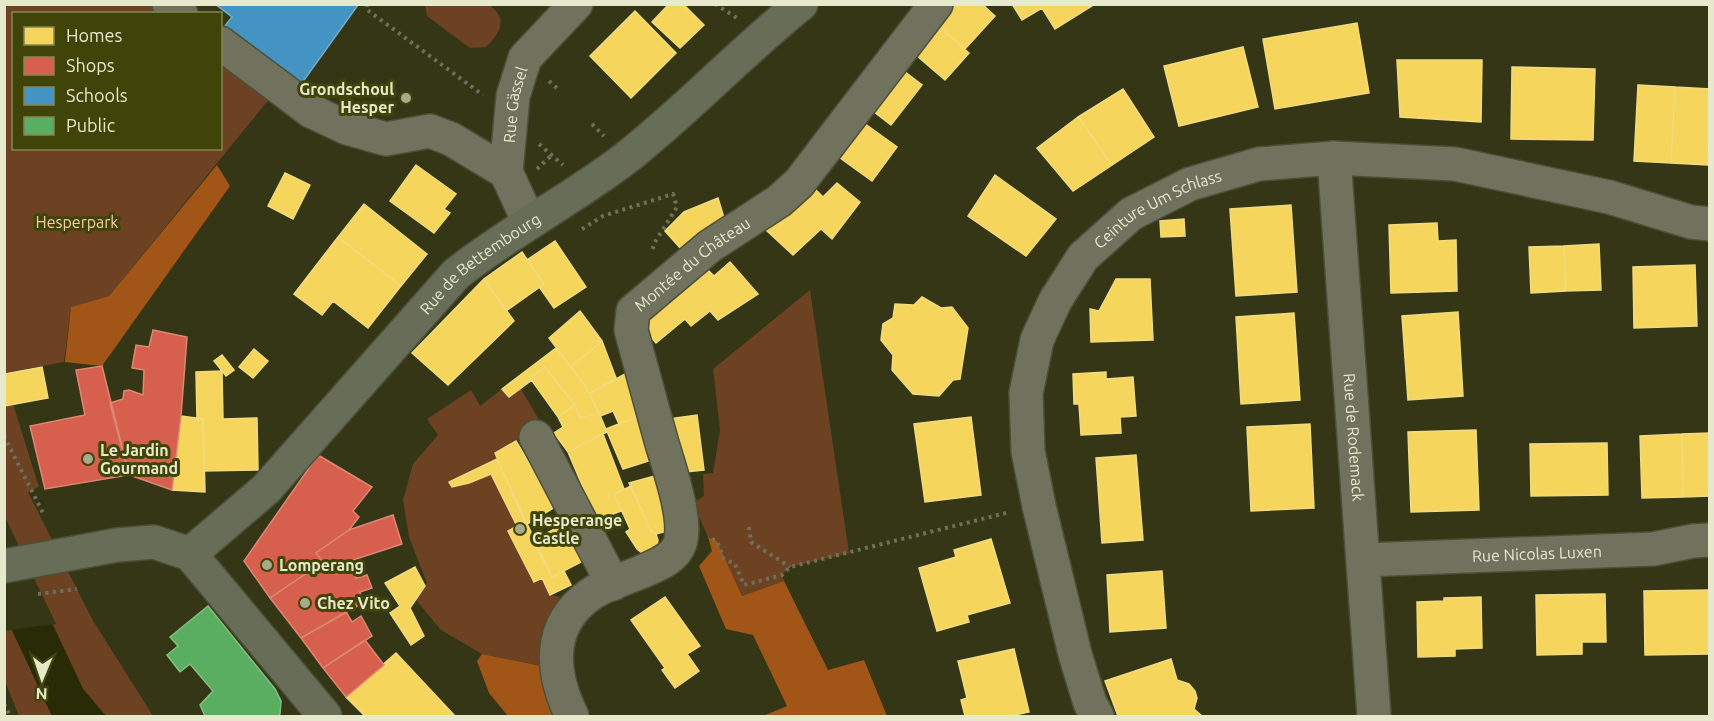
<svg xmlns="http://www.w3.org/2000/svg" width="1714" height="721" font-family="Ubuntu,sans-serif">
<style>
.green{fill:#6c4222}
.forest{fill:#a15618}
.water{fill:#292b07}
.pier{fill:#343616}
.homes{fill:#f6d55c;stroke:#f1db7e;stroke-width:1.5}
.shops{fill:#d6604d;stroke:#db8973;stroke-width:1.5}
.schools{fill:#4393c3;stroke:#74adc6;stroke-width:1.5}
.public{fill:#5aae61;stroke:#84c081;stroke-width:1.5}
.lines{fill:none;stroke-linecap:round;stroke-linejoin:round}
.minor-casing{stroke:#4d4f37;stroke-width:36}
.major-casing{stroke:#4d4f37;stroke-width:36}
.path{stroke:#6f705c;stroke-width:4;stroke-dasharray:3 4.5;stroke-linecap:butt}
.minor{stroke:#70725d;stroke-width:33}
.major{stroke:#676d56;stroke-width:33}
.poi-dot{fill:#a8aa8c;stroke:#414408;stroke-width:2}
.labels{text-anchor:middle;stroke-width:6;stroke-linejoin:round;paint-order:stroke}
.poi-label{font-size:16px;font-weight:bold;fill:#e6e9cc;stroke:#414408;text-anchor:start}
.street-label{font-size:16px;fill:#e6e9cc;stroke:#414408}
.park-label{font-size:16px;fill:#f9caae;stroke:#414408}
</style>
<rect width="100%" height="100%" fill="#343616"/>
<path class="green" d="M5 5H169L181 13 14 14V148H220L221 43 279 87 109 296 71 307 64 362 5 373Z
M425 5H489C509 19 500 33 486 47L470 48 427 16Z
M810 290 849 553 790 567 782 575 784 581 742 596 717 541 708 537 693 503 704 496 703 474 713 473 720 430 713 369Z
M515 379 541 423 516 441 495 453 497 459 449 482 452 487 469 483 491 474 517 526 534 582 542 578 550 595 561 597 565 604 546 667 482 654 441 630 416 600 427 583 409 537 403 500 413 464 438 435 427 419 471 390 480 406Z
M13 404 39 487 28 492 92 619 153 716H106L83 689 5 522 4 406Z
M12 630 52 716H19L5 681V631Z"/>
<path class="forest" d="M217 165 230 186 102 366 65 362 71 307 109 296Z
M708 537 717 541 742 596 784 581 828 670 864 660 887 716H763L787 706 753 635 726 629 699 566 712 551Z
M482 654 546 667 561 716H508L489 693 477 661Z"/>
<path class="water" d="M4 522 83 689 106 716H52L5 615Z"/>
<path class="pier" d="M4 519 7 521 56 624 9 630 4 622Z"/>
<path class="homes" d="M669 4H683L704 25 680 48 652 22Z
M950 4H982L995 16 965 49 934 22Z
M1012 4H1095L1055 29 1042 8 1022 20Z
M635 11 676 53 631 98 590 56Z
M934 22 969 53 945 80 910 50Z
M1357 23 1369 93 1275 109 1263 39Z
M1243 47 1258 107 1179 126 1164 66Z
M1397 60H1482L1481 122 1400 117Z
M1512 67 1595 69 1593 140 1511 139Z
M900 68 922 85 891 125 869 108Z
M1638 85 1675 87 1671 163 1634 161Z
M1675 87 1710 89 1708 165 1671 163Z
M1123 89 1154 137 1112 165 1078 117Z
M1078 117 1112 165 1073 191 1037 148Z
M857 118 897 147 872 181 832 152Z
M416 165 456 194 444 209 450 213 434 233 390 201Z
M285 173 310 185 293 219 268 206Z
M995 175 1056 219 1026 256 968 216Z
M837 183 860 202 832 239 821 229 793 255 766 230 812 186 823 197Z
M718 198 725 221 700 232 681 249 665 231 684 212Z
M364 204 427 254 401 286 338 237Z
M1291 205 1297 292 1236 296 1230 209Z
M1184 219 1185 236 1161 237 1160 221Z
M1437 223 1438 241 1456 240 1457 291 1391 293 1389 225Z
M338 237 401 286 368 328 333 301 322 315 294 294Z
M555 241 586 287 554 308 540 288 544 284 527 260Z
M1599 244 1601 290 1566 291 1564 246Z
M1564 246 1566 291 1531 293 1529 247Z
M522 252 544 284 506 311 484 279Z
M730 262 758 294 718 320 710 311 691 326 685 319 656 343 638 322 704 266 714 276Z
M1695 265 1697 326 1634 328 1633 267Z
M484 279 514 321 448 385 412 353Z
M1116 279H1150L1153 340 1091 342 1090 309 1099 311Z
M922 297 941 308 952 307 968 328 960 379 953 380 939 396 913 394 892 370 893 355 881 340 883 324 893 318 895 304 914 305Z
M580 311 602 341 571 367 549 338Z
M1458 312 1463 396 1408 400 1402 316Z
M1294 313 1300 400 1241 404 1236 317Z
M602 341 616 378 589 394 584 384 571 367Z
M556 348 584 384 599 413 580 418 575 405 545 367 530 378 532 380 509 397 502 389Z
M254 349 268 361 253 378 239 367Z
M222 355 234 370 226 376 214 361Z
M42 367 48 398 4 406V374Z
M545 367 575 405 558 417 530 378Z
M222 371 223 419 257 418 258 470 204 471 203 419 197 420 196 372Z
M630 371 644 414 619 424 613 411 600 416 589 394Z
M1106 372V379L1133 377 1136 416 1120 417 1121 433 1081 435 1079 404H1074L1073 374Z
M575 405 580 418 599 413 607 432 568 452 554 433 563 427 558 417Z
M644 414 658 458 623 469 606 429Z
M697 415 704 470 675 473 669 419Z
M181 416 203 419 205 492 172 490Z
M971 417 981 495 925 502 914 424Z
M1310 424 1314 508 1251 511 1247 427Z
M1476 430 1479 510 1411 512 1408 432Z
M1710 433V496L1683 497 1682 434Z
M603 434 624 489 614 494 621 511 597 520 568 452Z
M1682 434 1683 497 1642 498 1640 436Z
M516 441 555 507 526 525 495 453Z
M1607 443 1608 495 1531 496 1530 444Z
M1136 455 1143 540 1102 543 1096 458Z
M497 459 552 577 564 571 571 585 550 595 542 578 534 582 508 531 517 526 491 474 469 483 452 487 449 482Z
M662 474 666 502 661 503 672 530 656 534 651 531 629 483Z
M631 486 651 531 656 534 658 540 657 546 648 554 642 553 637 549 626 532 630 529 614 494Z
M568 522 587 559 552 577 533 540Z
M991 539 1010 603 967 615 969 622 937 631 919 568 956 557 954 550Z
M415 567 425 586 410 608 424 636 411 645 390 613 400 606 385 583Z
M1162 571 1166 628 1110 632 1107 575Z
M1710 590V654L1645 655 1644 591Z
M1605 594 1606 642H1582V654L1537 655 1536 595Z
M665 597 700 646 687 654 699 671 675 688 662 670 665 668 631 620Z
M1481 597 1482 648 1455 649V656L1418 657 1417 602 1444 601V598Z
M1014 649 1029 712 1010 716H965L961 700 967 698 958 661Z
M396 653 455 716H365L346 697Z
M1171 659 1177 680 1189 684 1195 691 1197 698 1194 709 1202 716H1118L1105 681Z"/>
<path class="shops" d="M153 330 187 337 181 416 172 490 129 475 110 403 123 399 124 391 129 390 143 395 144 370 132 368 136 345 149 347Z
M102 366 129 475 45 489 30 426 85 415 76 370Z
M318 455 372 487 353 511 359 517 349 530 316 553 323 562 270 598 244 561Z
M393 515 402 544 350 561 356 578 367 575 372 588 360 592 362 599 361 604 301 638 270 598 323 562 316 553 349 530Z
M346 612 352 622 361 616 372 636 323 668 301 638Z
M365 640 384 665 346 697 323 668Z"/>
<path class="schools" d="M215 4 358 5 302 83 224 27 232 17Z"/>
<path class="public" d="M208 606 275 689 281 701 280 714 278 716H205L200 705 213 691 190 664 180 672 167 655 178 646 170 637Z"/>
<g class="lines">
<g class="minor-casing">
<g id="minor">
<path d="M169 4 181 14"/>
<path d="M220 43 311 111 347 128 386 139 430 131 451 139 506 172"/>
<path id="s1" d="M1334 158 1374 716"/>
<path id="s2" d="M529 222 506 172 513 96 525 58 576 4"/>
<path d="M536 437 613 584"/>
<path id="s3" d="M1363 560 1653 549 1693 541 1710 540"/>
<path id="s4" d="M572 716C551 673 546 625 591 594 605 584 625 579 641 572 655 566 675 559 680 543 688 519 668 465 661 440 651 403 641 366 631 330L633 311 710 246 779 201 799 183 936 4"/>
<path id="s5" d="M1097 716 1090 703 1075 654 1039 506 1028 451 1026 393 1037 340 1055 301 1083 257 1131 214 1190 184 1259 164 1334 158 1455 164 1609 197 1691 222 1710 224"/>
</g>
</g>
<g class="major-casing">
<g id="major">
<path id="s6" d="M190 554 266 489 456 274C510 231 571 200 626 158 687 110 740 53 801 4"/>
<path d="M4 566 117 545 154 542 190 554 325 716"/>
</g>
</g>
<path class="path" d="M367 4 366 9 483 95
M715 4 737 18
M549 81 557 88
M592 124 604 136
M539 144 563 165
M537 169 552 155
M582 229 603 216 673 194 677 207 655 242 651 253
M4 436 43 513
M749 527 751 542 790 567
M712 539 717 541 724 559 735 564 744 585 782 575 790 567 1010 512
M38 594 77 589
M4 704 10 716"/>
<use href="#minor" class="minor"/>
<use href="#major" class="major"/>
</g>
<g class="poi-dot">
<circle cx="406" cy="98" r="6"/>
<circle cx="88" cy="459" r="6"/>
<circle cx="520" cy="529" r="6"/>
<circle cx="267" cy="565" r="6"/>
<circle cx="305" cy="603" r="6"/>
</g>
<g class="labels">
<g class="poi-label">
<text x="394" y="95" text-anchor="end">Grondschoul<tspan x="394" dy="18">Hesper</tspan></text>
<text x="100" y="456">Le Jardin<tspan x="100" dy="18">Gourmand</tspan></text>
<text x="532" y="526">Hesperange<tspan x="532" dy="18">Castle</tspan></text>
<text x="279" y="571">Lomperang</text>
<text x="317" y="609">Chez Vito</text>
</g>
<g class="street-label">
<text dy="6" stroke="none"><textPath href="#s2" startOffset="123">Rue Gässel</textPath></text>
<text dy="6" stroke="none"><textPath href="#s5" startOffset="572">Ceinture Um Schlass</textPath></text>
<text dy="6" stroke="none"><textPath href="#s6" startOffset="412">Rue de Bettembourg</textPath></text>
<text dy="6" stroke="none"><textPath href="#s4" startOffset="556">Montée du Château</textPath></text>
<text dy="6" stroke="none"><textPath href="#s1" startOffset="280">Rue de Rodemack</textPath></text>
<text dy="6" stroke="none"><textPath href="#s3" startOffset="174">Rue Nicolas Luxen</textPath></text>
</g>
<g class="park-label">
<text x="77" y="228">Hesperpark</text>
</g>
</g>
<rect width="1714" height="721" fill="none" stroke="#e6e9cc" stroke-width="12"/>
<rect x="12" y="12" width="210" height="138" fill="#414408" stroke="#838656" stroke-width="1.5"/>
<rect x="24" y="27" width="30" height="18" fill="#f6d55c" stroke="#838656" stroke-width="1.5"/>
<text x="66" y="42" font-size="18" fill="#e6e9cc">Homes</text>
<rect x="24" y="57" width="30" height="18" fill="#d6604d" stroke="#838656" stroke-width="1.5"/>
<text x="66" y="72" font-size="18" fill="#e6e9cc">Shops</text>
<rect x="24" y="87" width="30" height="18" fill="#4393c3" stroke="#838656" stroke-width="1.5"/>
<text x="66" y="102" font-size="18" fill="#e6e9cc">Schools</text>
<rect x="24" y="117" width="30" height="18" fill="#5aae61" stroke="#838656" stroke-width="1.5"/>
<text x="66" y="132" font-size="18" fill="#e6e9cc">Public</text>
<g transform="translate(42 679) rotate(182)" stroke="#414408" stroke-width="4.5" paint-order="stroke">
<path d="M0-4.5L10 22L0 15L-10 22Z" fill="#e6e9cc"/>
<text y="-9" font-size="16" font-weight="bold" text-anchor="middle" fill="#e6e9cc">N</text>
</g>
</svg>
